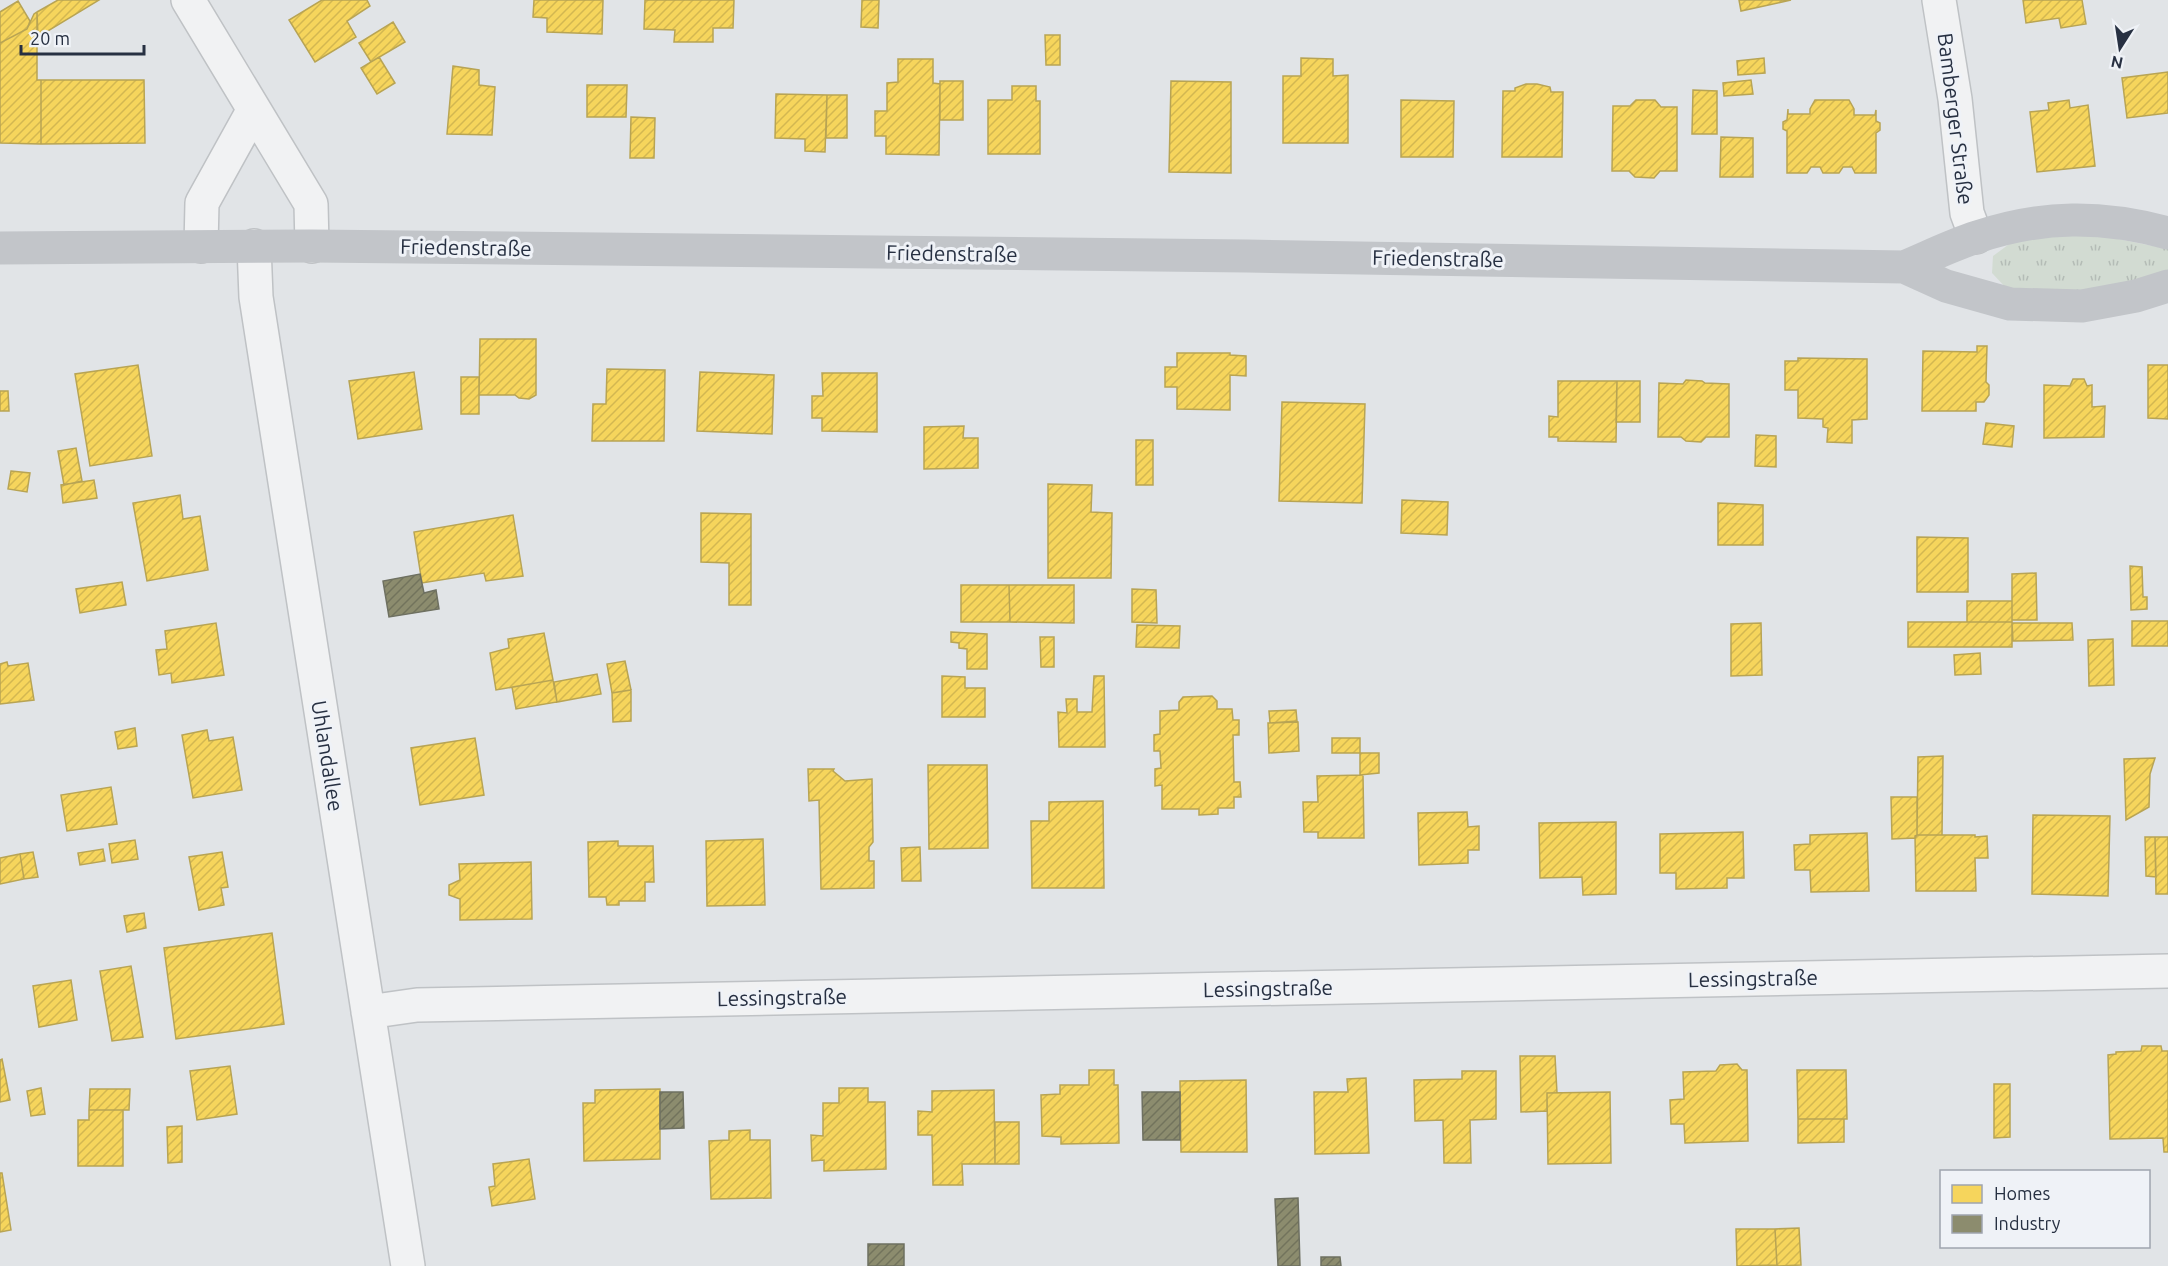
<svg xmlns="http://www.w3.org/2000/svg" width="2168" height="1266" font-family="Ubuntu,sans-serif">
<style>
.grass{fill:url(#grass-tufts)}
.homes{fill:url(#homes-hatch);stroke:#b8a454;stroke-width:1.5}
.industry{fill:url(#industry-hatch);stroke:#6e7061;stroke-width:1.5}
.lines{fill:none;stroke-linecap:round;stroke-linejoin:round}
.street-casing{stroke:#bfc2c5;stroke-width:36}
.street{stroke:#f1f2f3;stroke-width:33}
.secondary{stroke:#c2c5c9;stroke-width:33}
.labels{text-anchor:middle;stroke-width:6;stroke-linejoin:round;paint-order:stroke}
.street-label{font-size:21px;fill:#273042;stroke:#eff2f7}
</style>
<defs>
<pattern id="grass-tufts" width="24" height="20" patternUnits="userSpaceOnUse" patternTransform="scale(1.5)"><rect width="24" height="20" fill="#d2dbd2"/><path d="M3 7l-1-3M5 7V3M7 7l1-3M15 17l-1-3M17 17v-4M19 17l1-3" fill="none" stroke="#b4bcb6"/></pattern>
<pattern id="homes-hatch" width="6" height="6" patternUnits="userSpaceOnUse" patternTransform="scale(1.5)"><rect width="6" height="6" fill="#f6d55c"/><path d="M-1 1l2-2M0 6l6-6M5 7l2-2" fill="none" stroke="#d3b751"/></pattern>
<pattern id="industry-hatch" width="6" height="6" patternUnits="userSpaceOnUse" patternTransform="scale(1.5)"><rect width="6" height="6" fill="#8c8c6e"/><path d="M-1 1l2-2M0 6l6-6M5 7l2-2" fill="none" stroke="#72735c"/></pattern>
</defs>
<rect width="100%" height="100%" fill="#e1e4e7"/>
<path class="grass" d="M2053 233 2113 238 2168 249V273L2079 293 2008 290 1992 273 1993 256 2012 242Z"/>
<path class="homes" d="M58 0H99L38 37 37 12Z
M322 0H367L370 6 347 21 356 37 315 62 289 20Z
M534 0H603L602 34 547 32V18L533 17Z
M645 0H734L733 28H713V42H674L675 30 644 29Z
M862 0H879L878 28 861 27Z
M1739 0H1791L1741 11Z
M2023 0H2082L2086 24 2061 28 2059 18 2026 23Z
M18 1 30 21 27 29 0 43V12Z
M37 12V80H41V144L0 143V43L27 29 34 14Z
M393 22 405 42 371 62 359 43Z
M1045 35H1060V65H1046Z
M379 57 395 83 377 94 361 68Z
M1301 58 1333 59V76L1348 75V143H1283V76H1301Z
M1764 58 1765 73 1738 75 1737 61Z
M898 59H933V83L940 84 939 155 886 154V136H875V111H887V83L898 82Z
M453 66 479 70V85L495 87 492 135 447 134Z
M2168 72V113L2127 118 2122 78Z
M41 80H144L145 143 41 144Z
M1751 80 1753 94 1724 96 1723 83Z
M940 81H963V120H940Z
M1171 81 1231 82V173L1169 172Z
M1526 84H1537L1550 87 1551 92H1563L1562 157H1502L1503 91H1515V88Z
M587 85H627L626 117H587Z
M1012 86H1036V101H1040V154H988V100H1012Z
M1693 90 1717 91V134H1692Z
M776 94 827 95 825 152 805 151V139L775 138Z
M827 95H847V138H826Z
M1401 100 1454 101 1453 157H1401Z
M1636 100H1655L1661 107H1677V171H1660L1654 178 1635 177 1629 171H1612L1613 106H1630Z
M1815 100H1849L1854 109V115H1875L1876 110V121L1880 123V130L1876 133V173H1855L1852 167H1843L1839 173H1823L1820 167H1811L1807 173H1787V131L1783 129V122L1787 120 1788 109V114H1810V109Z
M2069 100 2070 108 2088 105 2095 166 2037 172 2030 112 2049 110 2048 103Z
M631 117 655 118 654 158H630Z
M1721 137 1753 138V177H1720Z
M480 339H536V395L529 399 519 398 515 395H479Z
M1977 346H1987L1986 382 1989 385V395L1984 402H1976V411H1922L1923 351 1977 352Z
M1177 353H1230V355L1246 356V376L1230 375V410L1177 409V387H1165V367H1177Z
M1798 358 1867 359V419L1852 420V443L1827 442 1828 428 1823 427V419L1798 418V390H1785V361H1798Z
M138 365 152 456 90 466 75 374Z
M2148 365H2168V419L2148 418Z
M607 369 665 370 664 441H592L593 404H606Z
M414 372 422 429 358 439 349 381Z
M700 372 774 375 772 434 697 431Z
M822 373H877V432L822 431V418H812V396H823Z
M461 377H479V414H461Z
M2073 379H2084L2087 386 2092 385V407L2105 406 2104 437 2044 438V385L2070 386Z
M1686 380 1702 381 1705 383 1729 384V437H1706L1701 442 1686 441 1681 437H1658L1659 383 1683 384Z
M1558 381H1617L1616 442 1558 441V437H1549V416L1558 417Z
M1617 381H1640V422H1616Z
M0 391H8L9 411H0Z
M1282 402 1365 404 1362 503 1279 501Z
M1986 423 2014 426 2012 447 1983 444Z
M964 426 963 438H978V468L924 469V427Z
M1756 435 1776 436V467L1755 466Z
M1136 440H1153V485H1136Z
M76 448 82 481 64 485 58 451Z
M11 471 30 473 27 492 8 489Z
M94 480 97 498 63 503 61 485Z
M1048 484 1092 485 1091 512 1112 513 1111 578H1048Z
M180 495 183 519 200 516 208 570 147 581 133 503Z
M1402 500 1448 502 1447 535 1401 533Z
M1718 503 1763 505V545H1718Z
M701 513 751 514V605H729V563L701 562Z
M513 515 523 576 486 581 484 573 422 583 414 532Z
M1917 537 1968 538V592H1917Z
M2130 566 2142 567 2143 597H2147V609L2131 610Z
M2036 573 2037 620H2012V574Z
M122 582 126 605 80 613 76 589Z
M961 585H1009L1010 622H961Z
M1009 585H1074V623L1010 622Z
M1132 589 1156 590 1157 623 1132 622Z
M1967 601H2012V622H1967Z
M2132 621H2168V646H2132Z
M1908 622H2012V647H1908Z
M216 623 224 675 172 683 171 673 159 675 156 650 167 649 165 631Z
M1761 623 1762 675 1731 676V624Z
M2012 623H2072L2073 640 2013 641Z
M1137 625 1180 626 1179 648 1136 647Z
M951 632 987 634V669H967V649L959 648V643L951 642Z
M544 633 553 680 496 690 490 653 509 648 508 639Z
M1040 637H1054V667H1041Z
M2113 639 2114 685 2089 686 2088 640Z
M1980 653 1981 674 1955 675 1954 655Z
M625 661 631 690 612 693 607 664Z
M7 662 8 666 28 663 34 700 0 704V664Z
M597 674 601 694 557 702 554 682Z
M942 676 965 677V688H985V717H942Z
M1094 676H1104L1105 747H1059L1058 712 1067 713 1066 699H1077V712H1092Z
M553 680 557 702 516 709 512 687Z
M631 690V721L613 722 612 693Z
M1212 696 1217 701V709H1232L1233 720H1239V735H1233L1234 782H1240L1241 797H1234V808H1218V814L1199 815V809H1162V785L1155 786V769L1161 768 1160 751H1154V735L1160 734V711L1179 710V702L1183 697Z
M1296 710 1297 721 1270 723 1269 711Z
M1298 722 1299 751 1269 753 1268 723Z
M135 728 137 746 118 749 115 732Z
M207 730 209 741 233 737 242 790 193 798 182 735Z
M475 738 484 795 420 805 411 748Z
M1332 738H1360V753H1332Z
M1360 753H1379V773L1360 775Z
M1943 756 1942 835H1917L1918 757Z
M2155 758 2150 774 2149 807 2126 820 2124 759Z
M928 765H987L988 848 929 849Z
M808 769H834L833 771 845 781 872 779 873 842 869 847V861H874V888L821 889 819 800 809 801Z
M1363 775 1364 838H1318V832H1304L1303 802H1318L1317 776Z
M111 787 117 824 67 831 61 795Z
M1891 797H1917V835L1915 838 1892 839Z
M1103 801 1104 888H1032L1031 821H1049V802Z
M1467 812 1468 827 1479 826V850H1468V863L1419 865 1418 813Z
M2033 815 2110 816 2108 896 2032 894Z
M1616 822V894L1583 895 1582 877 1540 878 1539 823Z
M1743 832 1744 878H1727V888L1676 889V873H1660V834Z
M1867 833 1869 891 1811 892 1810 870H1795L1794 845 1810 844V835Z
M1917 835H1975V837L1987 836 1988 858H1975L1976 891H1916L1915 836Z
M2145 837H2155L2156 877 2146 876Z
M2155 837H2168V894H2156Z
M763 839 765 905 707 906 706 841Z
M135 840 138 859 112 863 109 844Z
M618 841V846H653L654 882H645V901H619V905H607L606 897H589L588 842Z
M920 847 921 881H902L901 848Z
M103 849 105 861 80 865 78 853Z
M33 852 38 877 24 879 20 854Z
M222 852 228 887 221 888 224 905 199 910 189 857Z
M20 854 24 879 0 884V858Z
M531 862 532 919 460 920V899L449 895V885L460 880 459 864Z
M144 913 146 928 127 932 124 916Z
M272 933 284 1024 176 1039 164 948Z
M131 966 143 1037 112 1041 100 971Z
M71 980 77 1020 39 1027 33 986Z
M2142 1046H2161L2162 1051H2168V1152H2164L2163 1138 2110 1139 2108 1055 2116 1054V1052L2141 1051Z
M1520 1056H1555L1557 1093H1547V1111L1521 1112Z
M2 1059 10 1100 0 1102V1060Z
M1737 1064 1742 1070H1747L1748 1141 1685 1143 1684 1124H1671L1670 1100 1684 1099 1683 1072 1716 1071 1720 1065Z
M230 1066 237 1114 197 1120 190 1071Z
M1089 1070H1114V1085H1118L1119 1143 1061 1144V1137L1042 1136 1041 1095 1060 1094V1085H1089Z
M1797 1070H1846L1847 1119H1798Z
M1462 1071H1496V1119L1470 1120 1471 1163H1444L1443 1120 1415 1121 1414 1080 1462 1079Z
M1366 1078 1369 1153 1315 1154 1314 1092H1348L1347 1079Z
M1246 1080 1247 1152H1181L1180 1081Z
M1994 1084H2010V1137L1994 1138Z
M41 1088 45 1114 31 1116 27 1091Z
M839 1088H868V1102H885L886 1169 824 1171V1160L812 1161 811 1135 823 1136V1103H839Z
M90 1089H130L129 1110H89Z
M660 1089V1159L584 1161 583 1103H595V1090Z
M994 1090 995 1164H962L963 1185H933L932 1135H918V1111L932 1112V1091Z
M1610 1092 1611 1163 1548 1164 1547 1093Z
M89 1110H123V1166H78V1120H89Z
M1798 1119H1844V1142L1798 1143Z
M995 1122H1019V1164H995Z
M182 1126V1162L168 1163 167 1127Z
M750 1130V1140H770L771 1198 711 1199 709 1141 729 1140V1131Z
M529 1159 535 1199 492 1206 489 1187 495 1186 493 1164Z
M0 1173H2L11 1230 0 1232Z
M1799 1228 1801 1265 1777 1266 1775 1229Z
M1736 1229H1775L1777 1265 1737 1266Z"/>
<path class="industry" d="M420 574 424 593 436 590 439 609 389 617 383 581Z
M660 1092H683L684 1128 660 1129Z
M1142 1092H1180V1140H1143Z
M1298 1198 1300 1266H1278L1275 1199Z
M868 1244H904V1266H868Z
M1321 1257H1340L1341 1266H1321Z"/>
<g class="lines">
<g class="street-casing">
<path id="street" d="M188 0 311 204 312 246
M1939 0 1955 99 1967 213 1976 237
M201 246 202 203 253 111
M254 246 256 297 408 1266
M368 1012 417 1005 569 1002 2168 971"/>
</g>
<use href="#street" class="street"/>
<path class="secondary" d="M0 248 312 246 1247 256 1904 267 1946 286 2010 304 2082 306 2136 296 2168 286
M1904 267C1928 257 1952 245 1977 237 2042 215 2102 215 2168 233"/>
</g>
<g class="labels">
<g class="street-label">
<text transform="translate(1955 119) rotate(83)" y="7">Bamberger Straße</text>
<text transform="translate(466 248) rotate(1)" y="7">Friedenstraße</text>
<text transform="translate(952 254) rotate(1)" y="7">Friedenstraße</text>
<text transform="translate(1438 259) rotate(1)" y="7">Friedenstraße</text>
<text transform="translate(327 756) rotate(81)" y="7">Uhlandallee</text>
<text transform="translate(1753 979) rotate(-1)" y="7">Lessingstraße</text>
<text transform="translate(1268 989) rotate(-1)" y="7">Lessingstraße</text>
<text transform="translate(782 998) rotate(-1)" y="7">Lessingstraße</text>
</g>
</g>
<rect x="1940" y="1170" width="210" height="78" fill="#eff2f7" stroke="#9fa4af" stroke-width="1.5"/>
<rect x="1952" y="1185" width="30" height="18" fill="#f6d55c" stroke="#9fa4af" stroke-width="1.5"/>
<text x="1994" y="1200" font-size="18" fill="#273042">Homes</text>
<rect x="1952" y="1215" width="30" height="18" fill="#8c8c6e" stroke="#9fa4af" stroke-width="1.5"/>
<text x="1994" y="1230" font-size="18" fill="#273042">Industry</text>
<g transform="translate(2120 48) rotate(192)" stroke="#eff2f7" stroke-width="4.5" paint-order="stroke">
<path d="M0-4.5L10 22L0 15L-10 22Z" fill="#273042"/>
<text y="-9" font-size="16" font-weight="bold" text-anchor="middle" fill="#273042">N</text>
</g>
<path d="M21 45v9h123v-9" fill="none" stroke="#273042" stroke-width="3"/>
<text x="30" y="45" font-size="18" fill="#273042" stroke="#eff2f7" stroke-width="4.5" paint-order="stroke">20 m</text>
</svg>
